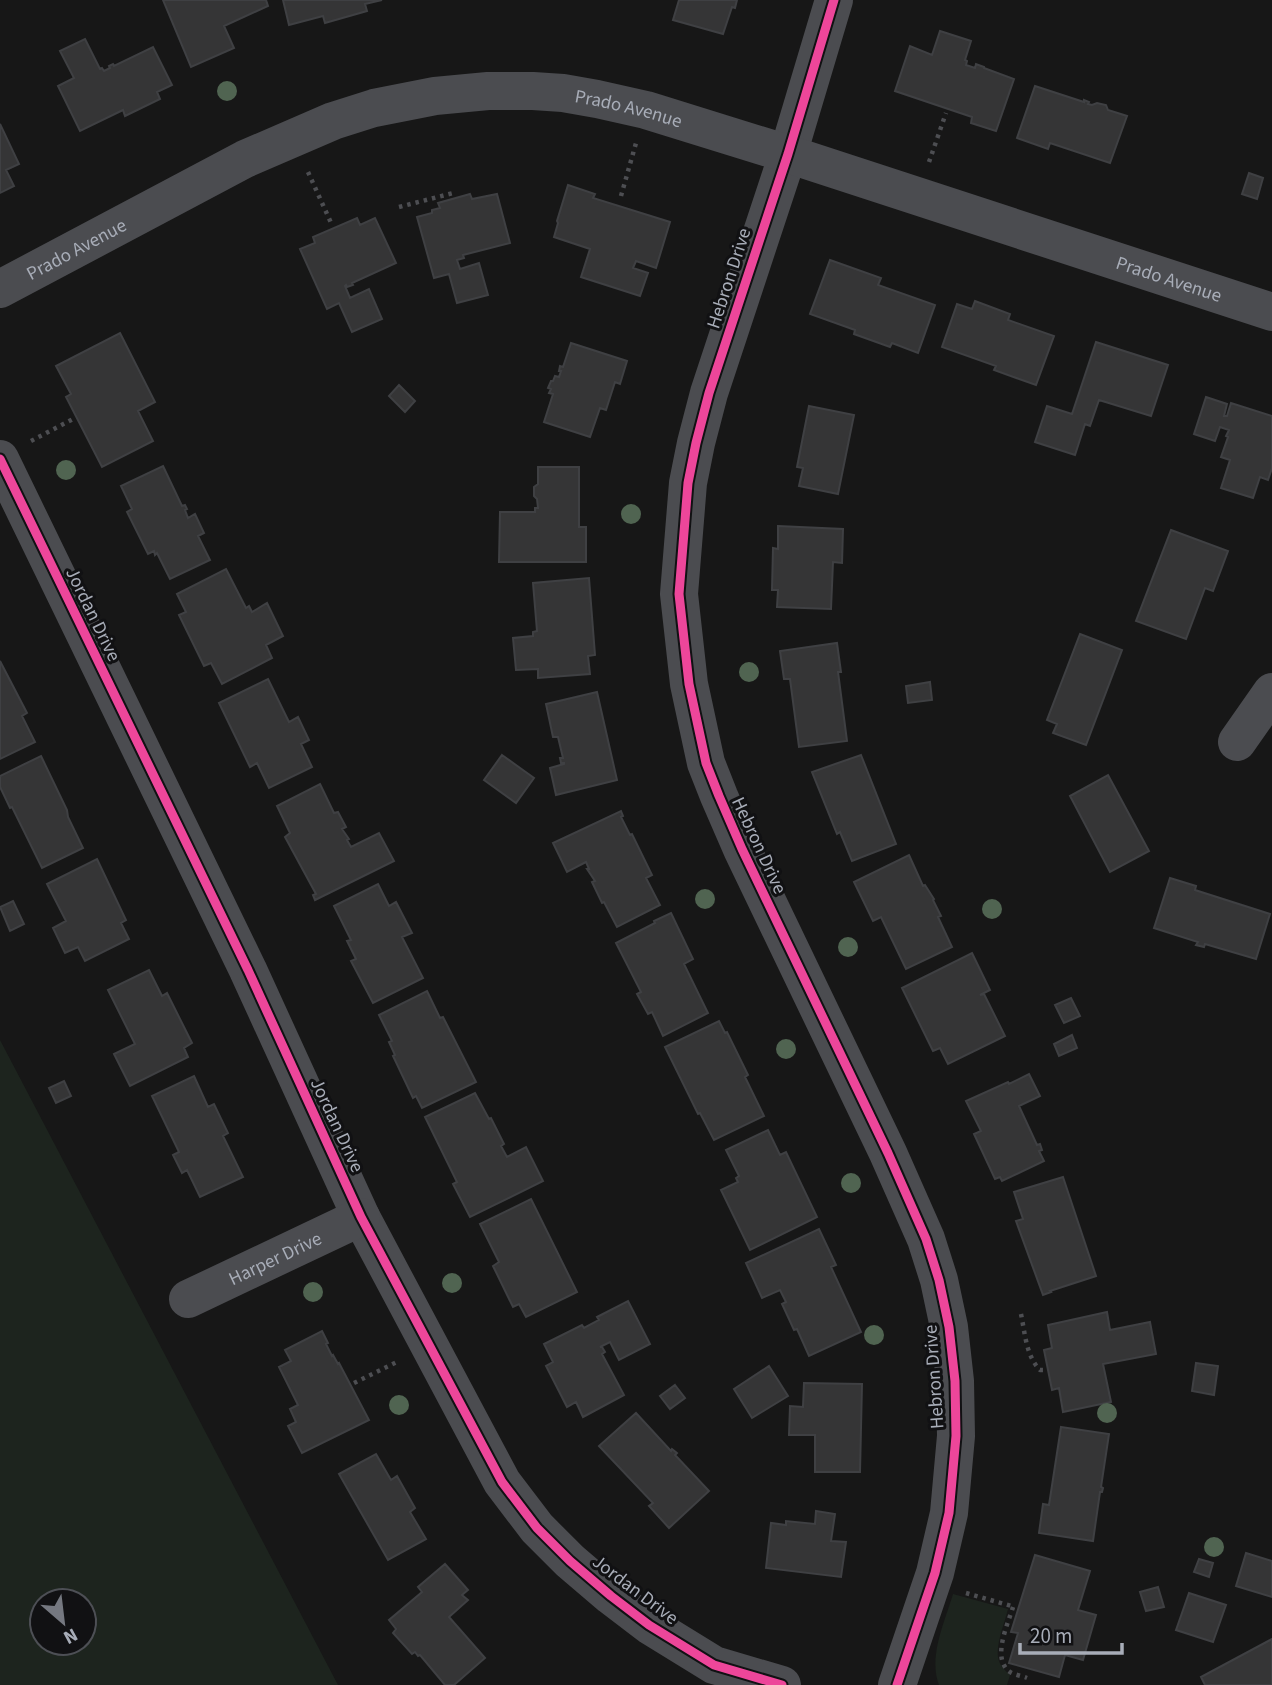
<svg xmlns="http://www.w3.org/2000/svg" width="1272" height="1685" font-family="'Source Sans 3',sans-serif">
<style>
.green{fill:#1d241e;fill-rule:evenodd}
.building{fill:#353536;stroke:#3f4043;stroke-width:2}
.lines{fill:none;stroke-linecap:round;stroke-linejoin:round}
.path{stroke:#4d4e52;stroke-width:4.5;stroke-dasharray:3.5 5;stroke-linecap:butt}
.minor{stroke:#4b4c50;stroke-width:38}
.cycleway-casing{stroke:#111113;stroke-width:13}
.cycleway{stroke:#ed469a;stroke-width:9}
.tree{fill:#506451}
.labels{text-anchor:middle;stroke-width:6;stroke-linejoin:round;paint-order:stroke}
.street-label{font-size:19px;fill:#a8adb8;stroke:#111113}
</style>
<rect width="100%" height="100%" fill="#171717"/>
<path class="green" d="M0 1040 338 1685H0ZM84 1601V1643H42V1601Z
M953 1594 1008 1609C1005 1622 994 1648 999 1661 1001 1667 1006 1671 1010 1675L1007 1685H939C928 1657 945 1621 953 1594Z"/>
<path class="building" d="M163 0H266L268 6 224 26 234 48 191 67Z
M283 0H382L365 4 367 11 325 23 323 16 289 25Z
M679 0H737L735 8 732 7 723 34 673 20Z
M940 31 971 41 965 60 967 61 966 65 975 68 976 64 984 67V68L1014 79 996 131 971 123 972 117 895 91 910 46 932 55Z
M85 39 100 69 102 68 104 71 110 68 109 66 113 64 114 66 153 47 172 85 157 92 160 99 125 116 123 110 80 131 58 86 74 78 60 51Z
M1035 86 1084 102V100L1089 102 1088 104 1092 105 1097 103 1106 105 1108 110 1127 116 1110 163 1050 143 1048 149 1017 138Z
M0 124 19 164 6 170 14 186 0 193Z
M1249 173 1263 178 1257 199 1242 194Z
M568 185 595 194 593 198 670 222 656 268 636 261 633 268 648 273 640 296 581 277 590 249 554 237 558 223 557 221Z
M470 194 472 199 497 194 510 243 463 255 464 258 457 260 460 269 479 263 488 295 457 303 449 274 434 278 417 217 432 213V210L440 208 438 203Z
M357 218 360 225 375 218 396 263 352 283 353 285 347 287 346 285 345 286 350 298 369 289 382 319 352 332 339 303 327 309 300 249 315 243 313 237Z
M830 260 881 278 878 285 935 305 918 353 892 343 890 347 854 334 855 330 810 314Z
M975 301 1010 314 1008 320 1054 336 1036 385 994 370 996 366 942 347 957 304 972 309Z
M120 333 155 402 138 411 153 441 102 467 66 397 71 394 56 366Z
M1096 342 1168 365 1151 416 1099 400 1090 426 1085 424 1075 455 1035 442 1047 406 1072 414Z
M571 343 627 361 620 384 615 382 606 410 600 408 590 437 544 422 553 394 549 393 551 389 548 388 551 381H553L555 376 559 377 561 371H559L560 366 563 367Z
M399 385 415 401 405 412 389 396Z
M1206 397 1227 404 1224 416H1227L1231 403 1272 416V468L1268 480 1260 477 1253 498 1221 488 1230 460 1221 457 1228 437 1226 436 1229 430 1220 427 1215 441 1194 434Z
M809 406 854 415 838 494 799 486 803 468 797 467Z
M163 466 182 506 185 505 187 509 185 510 188 518 195 514 204 533 198 536 210 560 170 579 157 553 155 555 154 551 148 554 127 512 132 509 121 486Z
M538 467H579V527H586V562H499L500 512H535V508H538L537 499 534 496V487L538 484Z
M778 526 843 529 842 563 833 562 831 609 777 607 778 590H772L773 548 778 549Z
M1171 530 1228 551 1213 591 1205 588 1186 639 1136 621Z
M226 569 246 608 249 606 252 612 267 603 283 636 266 645 272 658 222 684 211 663 204 666 179 615 186 612 177 594Z
M589 578 595 655 588 656 590 674 538 678V669L516 670 513 638 533 636V632L537 631 533 583Z
M1080 634 1122 650 1086 745 1053 733 1057 724 1047 720Z
M837 643 841 672H838L847 741 799 747 790 679H784L780 651Z
M0 661 27 713 22 716 35 742 0 759Z
M268 679 289 722 298 717 309 740 301 744 312 767 269 788 257 763 250 767 219 703Z
M930 682 932 700 908 703 906 686Z
M597 692 617 780 556 795 550 768 564 764V763H561L560 758H563L558 737H553L546 704Z
M502 755 534 778 516 803 484 780Z
M861 755 896 844 852 861 840 832 837 834 812 772Z
M41 756 67 810 68 817 83 848 42 868 12 807 10 808 0 787V776Z
M1108 775 1149 851 1110 872 1070 796Z
M320 784 334 813 338 812 346 827 342 829 349 839 347 840 351 847 379 833 394 861 315 900 313 895 316 894 285 837 290 833 277 806Z
M621 811 623 816 621 817 630 835 632 834 652 875 646 878 660 905 617 927 604 902 602 903 592 882 595 881 587 869H589L586 862 567 872 553 843Z
M909 855 923 886 925 885 934 899 933 900 941 916 938 917 952 947 906 969 881 917 873 921 854 882Z
M97 859 126 920 121 923 129 939 85 961 78 947 65 953 53 928 66 921 47 884Z
M1170 878 1196 886 1195 890 1270 914 1256 959 1205 944 1204 947 1196 945 1198 942 1154 928Z
M378 884 389 906 396 902 412 933 402 937 423 978 373 1003 351 961 356 959 347 941 351 940 334 906Z
M13 901 24 924 10 931 0 907Z
M671 913 693 959 684 964 708 1013 663 1036 652 1012 648 1014 637 994 641 992 616 943 655 923 654 921Z
M972 953 990 990 980 995 984 994 1005 1036 948 1064 940 1048 933 1051 902 988Z
M149 970 162 996 167 993 192 1043 184 1048 188 1057 130 1086 114 1054 135 1044 108 990Z
M427 991 440 1018 443 1017 476 1082 422 1108 416 1096 413 1098 393 1056 395 1055 389 1042 392 1041 379 1015Z
M1071 998 1080 1016 1064 1023 1055 1005Z
M719 1021 725 1033 727 1032 748 1075 745 1077 764 1116 714 1140 700 1113 698 1114 665 1047Z
M1072 1035 1077 1048 1059 1056 1054 1044Z
M1029 1074 1040 1096 1019 1106 1037 1145 1040 1144 1042 1150 1039 1151 1044 1161 1002 1181 1000 1177 995 1179 974 1134 981 1131 966 1101 1008 1082 1009 1084Z
M194 1076 208 1107 214 1104 228 1133 223 1136 243 1177 200 1197 187 1170 182 1173 173 1155 179 1152 152 1096Z
M64 1081 71 1096 56 1103 49 1088Z
M475 1093 489 1119 491 1118 504 1144 501 1146 507 1157 526 1147 543 1181 470 1217 453 1184 457 1182 425 1117Z
M768 1130 780 1155 786 1152 817 1217 750 1250 721 1190 738 1182 736 1178 739 1176 726 1150Z
M1063 1177 1096 1276 1050 1291 1051 1292 1043 1295 1016 1221 1023 1219 1014 1192Z
M531 1199 577 1292 526 1317 519 1304 513 1307 493 1266 499 1262 480 1224Z
M819 1229 836 1265 831 1267 861 1332 809 1356 797 1329 794 1330 782 1304 786 1302 780 1290 762 1298 746 1263Z
M628 1301 650 1344 619 1360 610 1342 600 1347H602L605 1352 602 1354 624 1395 583 1417 576 1402 567 1407 546 1366 553 1362 544 1344 582 1325 584 1328 599 1320 597 1317Z
M1107 1312 1110 1330 1150 1322 1156 1354 1103 1364 1111 1402 1063 1412 1059 1388 1052 1390 1044 1350 1052 1348 1048 1325Z
M322 1331 328 1343 326 1344 332 1356 333 1355 338 1364 339 1363 369 1420 302 1453 288 1426 296 1422 290 1409 298 1405 279 1367 291 1361 285 1350Z
M1196 1363 1218 1366 1214 1395 1192 1391Z
M769 1366 788 1396 752 1418 734 1389Z
M804 1383 862 1384 860 1472H815V1435H789L790 1406 803 1407Z
M675 1385 685 1398 670 1409 660 1396Z
M636 1413 671 1451 672 1449 677 1453 675 1455 709 1491 669 1528 649 1506 653 1503 599 1446Z
M1061 1427 1109 1434 1101 1487 1103 1488 1102 1492H1100L1093 1541 1039 1533 1043 1504 1049 1505Z
M376 1454 391 1480 397 1476 415 1508 410 1512 426 1539 388 1560 339 1474Z
M816 1511 835 1514 831 1541 846 1542 841 1577 766 1568 771 1523 786 1525V1521L815 1524Z
M1246 1553 1272 1561V1597L1236 1586Z
M1035 1555 1090 1571 1078 1610 1096 1615 1083 1660 1065 1655 1059 1677 1009 1663 1018 1633 1011 1632Z
M1199 1559 1213 1563 1209 1577 1194 1572Z
M445 1564 468 1590 462 1595 468 1600 449 1617 485 1658 454 1685H445L420 1655 418 1656 415 1652 412 1654 393 1633 396 1629 389 1620 422 1592 418 1587Z
M1158 1587 1164 1607 1146 1611 1140 1592Z
M1189 1593 1226 1605 1213 1642 1176 1630Z
M1272 1639V1685H1205L1201 1677Z"/>
<g class="lines">
<path class="path" d="M929 162 946 113
M308 172 332 225
M621 196 636 143
M399 207 453 193
M31 441 73 419
M1021 1314C1025 1333 1026 1356 1040 1370H1045
M354 1383 397 1362
M966 1593 1015 1607
M1013 1607C1008 1624 991 1659 1010 1672 1015 1675 1022 1676 1027 1678"/>
<g class="minor">
<path d="M834 0 788 154 709 393 696 443 688 483 679 594 689 684 706 763 719 796 742 849 888 1153 926 1239 939 1280 949 1327 955 1381 956 1436 949 1513 935 1573 897 1685"/>
<path id="s1" d="M0 289 245 159 333 121 374 108 435 96 488 91H533L563 93 597 99 646 110 788 154 1272 312"/>
<path d="M0 459 248 970 361 1217 502 1482 537 1528 570 1561 611 1596 649 1625 714 1665 782 1685"/>
<path d="M1237 742 1272 692"/>
<path id="s2" d="M188 1299 361 1217"/>
</g>
<g class="cycleway-casing">
<path id="cycleway" d="M834 0 788 154 709 393 696 443 688 483 679 594 689 684 706 763 719 796 742 849 888 1153 926 1239 939 1280 949 1327 955 1381 956 1436 949 1513 935 1573 897 1685
M0 459 248 970 361 1217 502 1482 537 1528 570 1561 611 1596 649 1625 714 1665 782 1685"/>
</g>
<use href="#cycleway" class="cycleway"/>
</g>
<g class="tree">
<circle cx="227" cy="91" r="10"/>
<circle cx="66" cy="470" r="10"/>
<circle cx="631" cy="514" r="10"/>
<circle cx="749" cy="672" r="10"/>
<circle cx="705" cy="899" r="10"/>
<circle cx="992" cy="909" r="10"/>
<circle cx="848" cy="947" r="10"/>
<circle cx="786" cy="1049" r="10"/>
<circle cx="851" cy="1183" r="10"/>
<circle cx="452" cy="1283" r="10"/>
<circle cx="313" cy="1292" r="10"/>
<circle cx="874" cy="1335" r="10"/>
<circle cx="399" cy="1405" r="10"/>
<circle cx="1107" cy="1413" r="10"/>
<circle cx="1214" cy="1547" r="10"/>
</g>
<g class="labels">
<g class="street-label">
<text dy="7" stroke="none"><textPath href="#s1" startOffset="674">Prado Avenue</textPath></text>
<text dy="7" stroke="none"><textPath href="#s1" startOffset="86">Prado Avenue</textPath></text>
<text transform="translate(728 278) rotate(-72)" y="7">Hebron Drive</text>
<text dy="7" stroke="none"><textPath href="#s1" startOffset="1241">Prado Avenue</textPath></text>
<text transform="translate(94 614) rotate(64)" y="7">Jordan Drive</text>
<text transform="translate(760 845) rotate(65)" y="7">Hebron Drive</text>
<text transform="translate(338 1125) rotate(65)" y="7">Jordan Drive</text>
<text dy="7" stroke="none"><textPath href="#s2" startOffset="96">Harper Drive</textPath></text>
<text transform="translate(933 1377) rotate(-94)" y="7">Hebron Drive</text>
<text transform="translate(636 1589) rotate(37)" y="7">Jordan Drive</text>
</g>
</g>
<g transform="translate(63 1622) rotate(152)"><circle r="33" fill="#111113" stroke="#4d4f55" stroke-width="2"/>
<path d="M0-5L12 26L0 18L-12 26Z" fill="#757880"/>
<text y="-10" font-size="19" font-weight="bold" text-anchor="middle" fill="#a8adb8">N</text>
</g>
<path d="M1020 1643v10h102v-10" fill="none" stroke="#a8adb8" stroke-width="3.5"/>
<text x="1030" y="1643" font-size="21" fill="#a8adb8" stroke="#111113" stroke-width="5" paint-order="stroke">20 m</text>
</svg>
